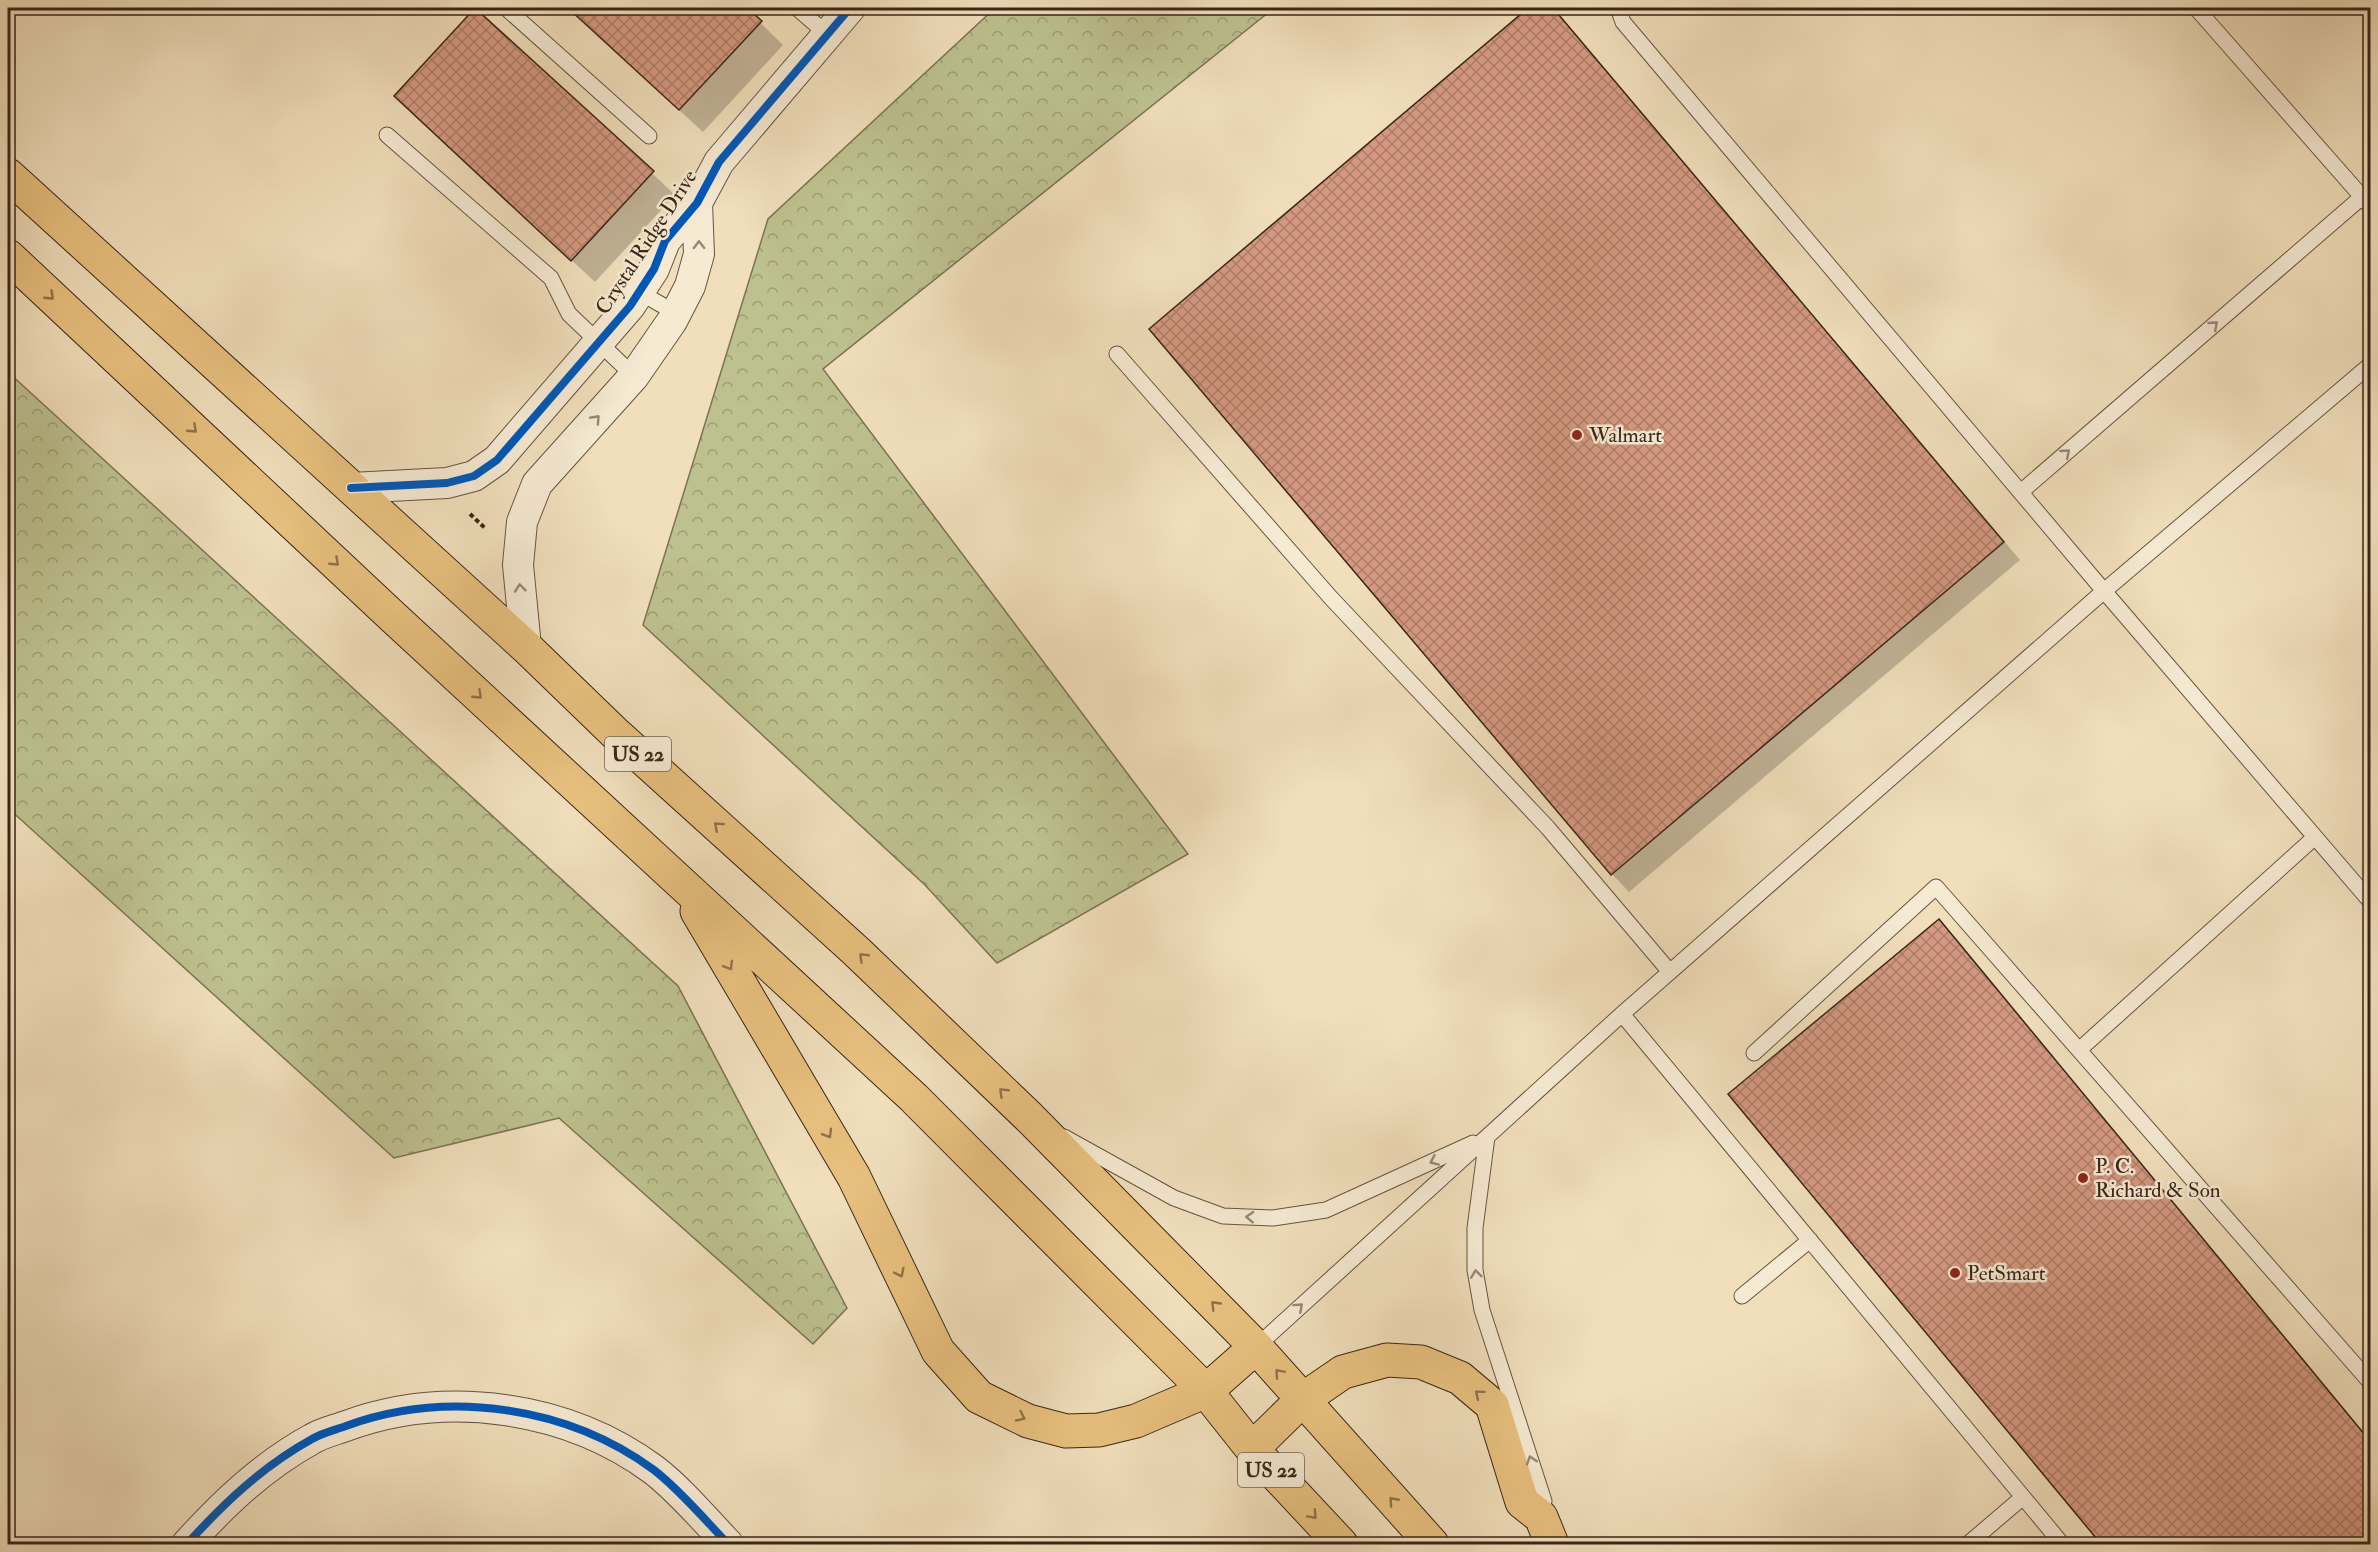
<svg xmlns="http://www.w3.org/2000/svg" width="2378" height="1552" font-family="'IM FELL Double Pica',serif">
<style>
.forest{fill:url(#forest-crowns);stroke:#7b7353;stroke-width:1.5}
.shadow{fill:#0003}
.building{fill:url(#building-cross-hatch);stroke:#392517;stroke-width:1.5}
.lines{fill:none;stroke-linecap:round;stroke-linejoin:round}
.lane-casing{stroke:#675440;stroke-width:17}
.street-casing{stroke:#675440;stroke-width:32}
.highway-casing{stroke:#392517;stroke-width:35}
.path{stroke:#392517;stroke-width:4;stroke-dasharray:4.5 3;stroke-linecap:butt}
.lane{stroke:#f6ead3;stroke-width:15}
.street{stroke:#f6ead3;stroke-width:30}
.highway{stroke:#e8c07e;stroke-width:33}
.cycleway-casing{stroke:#f6ead3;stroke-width:11}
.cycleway{stroke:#0057b8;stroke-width:8}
.oneway{stroke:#988875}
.oneway2{stroke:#90724a}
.poi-dot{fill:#8f2418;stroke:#f6ead3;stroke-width:2}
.labels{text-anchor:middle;stroke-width:5;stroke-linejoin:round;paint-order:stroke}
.shield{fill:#f6ead3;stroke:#72604f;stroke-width:1.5}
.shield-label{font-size:20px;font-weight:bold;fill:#392517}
.street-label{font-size:21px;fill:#392517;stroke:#f6ead3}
.poi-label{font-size:21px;fill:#392517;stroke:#f6ead3;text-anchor:start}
</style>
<defs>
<pattern id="forest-crowns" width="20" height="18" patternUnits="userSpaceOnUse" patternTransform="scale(1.5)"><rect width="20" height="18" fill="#bdc18f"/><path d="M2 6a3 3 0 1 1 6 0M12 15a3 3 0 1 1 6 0" fill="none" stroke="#9b9d74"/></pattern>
<pattern id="building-cross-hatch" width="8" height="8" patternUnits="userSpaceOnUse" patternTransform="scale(1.5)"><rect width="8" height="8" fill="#d59981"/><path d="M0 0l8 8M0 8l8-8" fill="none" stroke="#ae7d69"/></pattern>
</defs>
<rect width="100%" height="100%" fill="#f1dfbc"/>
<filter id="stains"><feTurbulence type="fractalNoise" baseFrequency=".00333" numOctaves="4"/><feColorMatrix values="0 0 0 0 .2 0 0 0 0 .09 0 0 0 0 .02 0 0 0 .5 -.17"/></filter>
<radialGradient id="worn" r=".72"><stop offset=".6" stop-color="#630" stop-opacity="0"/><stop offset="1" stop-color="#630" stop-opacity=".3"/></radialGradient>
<path class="forest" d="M995 8H1274L823 369 1188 854 997 963 925 885 643 625 768 219Z
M8 372 678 986 847 1308 813 1344 559 1118 394 1158 8 808Z"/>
<path class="shadow" d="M476 8 675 195 595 282 396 96Z
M568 8H745L783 45 703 132Z
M1530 8H1553L1559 14 2020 560 1629 892 1612 874 1151 329Z
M1939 921 1956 938 2370 1440V1544H2103L1731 1094Z"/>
<path class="building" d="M475 8 654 171 571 261 394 96Z
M568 8H747L762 21 679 110Z
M1528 8H1553L2004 542 1611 875 1149 329Z
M1939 919 2370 1441V1544H2101L1728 1094Z"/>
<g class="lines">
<g class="lane-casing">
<path id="lane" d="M506 8 649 136
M797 8 827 34
M1618 8 1623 22 2104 591 2370 901
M2196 8 2370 206
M387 135 551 278 569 314 634 376
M639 292 676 313
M1117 354 1331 598 1548 828 1670 972
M2022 491 2370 190
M1622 1014 2062 1544
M2079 1050 2315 837
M1754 1053 1936 887 2370 1382
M1064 1137 1174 1198 1223 1216 1273 1218 1326 1210 1473 1143
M1487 1137 1475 1228V1270L1482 1310 1544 1501 1541 1515
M1742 1296 1810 1240
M1256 1347 1622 1014 2104 591 2370 365
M1968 1544 2023 1497"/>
</g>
<g class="street-casing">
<path id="street" d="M351 488 447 483 474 476 497 460 630 306 654 269 665 241 697 203 719 162 850 8
M526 647 518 565 522 522 537 484 634 376 672 321 690 286 699 254 697 203
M187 1544C224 1503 263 1466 312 1439 322 1433 335 1430 346 1426 447 1389 567 1406 654 1470 681 1491 705 1520 728 1544"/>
</g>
<g class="highway-casing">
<path id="highway" d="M8 175 526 647 616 734 856 951 1030 1118 1256 1347 1432 1544
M8 256 393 617 914 1098 1206 1391 1252 1449 1341 1544
M697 911 854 1177 938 1351 979 1397 1028 1421 1066 1431 1099 1430 1136 1421 1206 1391 1256 1347
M1252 1449 1302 1400 1343 1372 1387 1360 1421 1362 1460 1378 1492 1405 1522 1502 1541 1517 1552 1544"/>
</g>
<path class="path" d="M470 514 486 529"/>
<use href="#lane" class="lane"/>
<use href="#street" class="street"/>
<use href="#highway" class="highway"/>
<g class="cycleway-casing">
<path id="cycleway" d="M351 488 447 483 474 476 497 460 630 306 654 269 665 241 697 203 719 162 850 8
M187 1544C224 1503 263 1466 312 1439 322 1433 335 1430 346 1426 447 1389 567 1406 654 1470 681 1491 705 1520 728 1544"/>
</g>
<use href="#cycleway" class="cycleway"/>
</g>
<defs><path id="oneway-chevron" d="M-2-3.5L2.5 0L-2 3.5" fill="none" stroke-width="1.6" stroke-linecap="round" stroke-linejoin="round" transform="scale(1.5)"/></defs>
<g class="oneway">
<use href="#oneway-chevron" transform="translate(699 245) rotate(-91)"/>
<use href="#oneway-chevron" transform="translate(2214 325) rotate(-41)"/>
<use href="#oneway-chevron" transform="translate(596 419) rotate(-48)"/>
<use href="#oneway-chevron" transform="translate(2066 453) rotate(-41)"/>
<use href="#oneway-chevron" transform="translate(520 588) rotate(-96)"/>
<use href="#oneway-chevron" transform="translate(1434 1161) rotate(156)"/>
<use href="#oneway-chevron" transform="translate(1250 1217) rotate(-177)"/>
<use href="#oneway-chevron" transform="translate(1476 1274) rotate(-97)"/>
<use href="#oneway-chevron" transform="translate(1299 1307) rotate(-42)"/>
<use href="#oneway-chevron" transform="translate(1531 1460) rotate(-108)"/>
</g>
<g class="oneway2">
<use href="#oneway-chevron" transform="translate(50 296) rotate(43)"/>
<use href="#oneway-chevron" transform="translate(193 429) rotate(43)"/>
<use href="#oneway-chevron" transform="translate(335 562) rotate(43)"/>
<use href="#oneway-chevron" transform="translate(478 695) rotate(43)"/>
<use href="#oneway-chevron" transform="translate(718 826) rotate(-138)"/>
<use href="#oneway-chevron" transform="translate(863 957) rotate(-136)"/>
<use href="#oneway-chevron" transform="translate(729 966) rotate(59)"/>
<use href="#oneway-chevron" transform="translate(1003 1092) rotate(-136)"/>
<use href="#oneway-chevron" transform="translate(828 1134) rotate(59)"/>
<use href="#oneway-chevron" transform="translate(900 1273) rotate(64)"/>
<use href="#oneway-chevron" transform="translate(1215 1305) rotate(-134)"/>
<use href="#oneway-chevron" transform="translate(1279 1373) rotate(-131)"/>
<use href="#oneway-chevron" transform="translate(1479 1394) rotate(-140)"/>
<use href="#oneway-chevron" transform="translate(1021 1417) rotate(25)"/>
<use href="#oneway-chevron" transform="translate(1393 1501) rotate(-132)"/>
<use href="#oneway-chevron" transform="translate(1313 1515) rotate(47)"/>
</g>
<g class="poi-dot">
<circle cx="1577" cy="435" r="6"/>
<circle cx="2083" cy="1178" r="6"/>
<circle cx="1955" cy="1273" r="6"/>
</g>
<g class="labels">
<g class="shield">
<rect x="605" y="737" width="66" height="34" rx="4.5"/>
<rect x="1238" y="1453" width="66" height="34" rx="4.5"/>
</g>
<g class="shield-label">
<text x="638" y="761">US 22</text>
<text x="1271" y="1477">US 22</text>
</g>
<g class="street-label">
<text transform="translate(646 242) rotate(-57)" y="7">Crystal Ridge Drive</text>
</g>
<g class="poi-label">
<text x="1589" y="442">Walmart</text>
<text x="2095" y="1173">P. C.<tspan x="2095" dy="24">Richard &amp; Son</tspan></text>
<text x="1967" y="1280">PetSmart</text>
</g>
</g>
<rect width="2378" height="1552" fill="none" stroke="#f1dfbc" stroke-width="30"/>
<rect x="9" y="9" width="2360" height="1534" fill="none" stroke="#392517" stroke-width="3"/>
<rect x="15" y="15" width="2348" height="1522" fill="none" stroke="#392517" stroke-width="1.5"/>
<rect width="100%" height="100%" filter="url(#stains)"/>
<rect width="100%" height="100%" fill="url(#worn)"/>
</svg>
